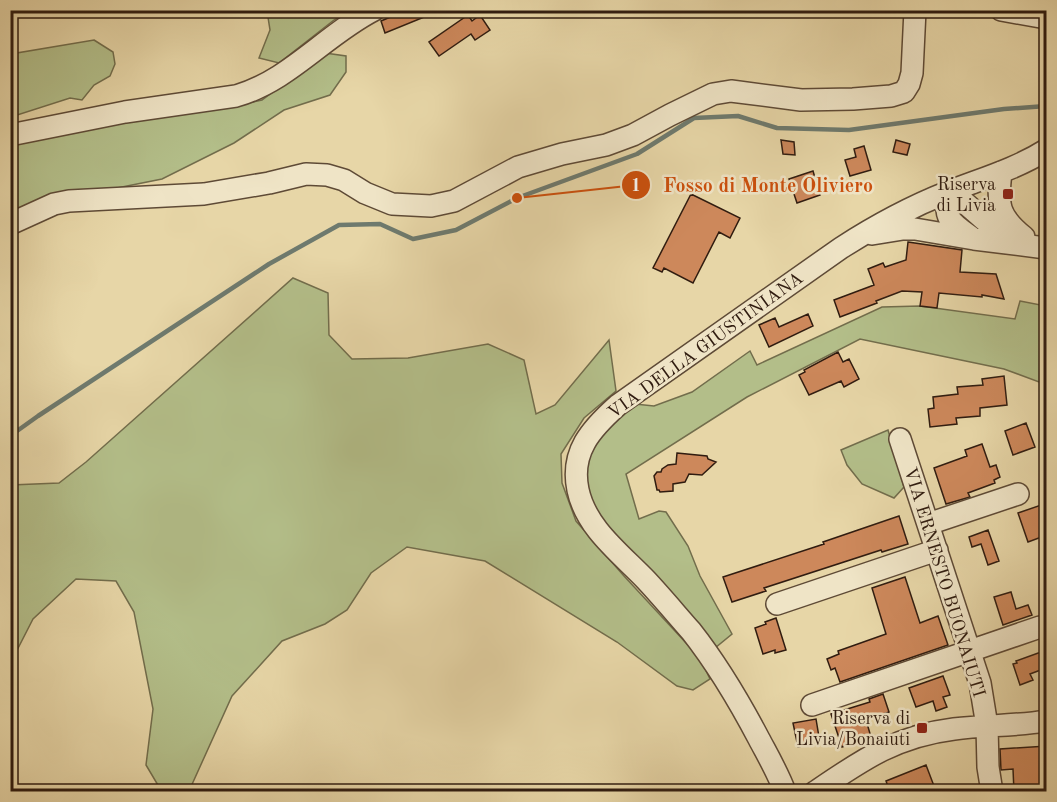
<svg xmlns="http://www.w3.org/2000/svg" width="1057" height="802" font-family="'Old Standard TT',serif">
<style>
.green{fill:#b3be89;stroke:#726d4c;stroke-width:1.5}
.lines{fill:none;stroke-linecap:round;stroke-linejoin:round}
.stream{stroke:#6e7a6e;stroke-width:4.5}
.building{fill:#cd885b;stroke:#301c10;stroke-width:1.5}
.minor-casing{stroke:#5e4a36;stroke-width:24}
.minor{stroke:#efe4c6;stroke-width:21}
.poi-dot{fill:#8f2418;stroke:#efe4c6;stroke-width:2}
.labels{text-anchor:middle;stroke-width:5;stroke-linejoin:round;paint-order:stroke}
.poi-label{font-size:18px;fill:#301c10;stroke:#efe4c6;text-anchor:end}
.street-label{font-size:18px;fill:#301c10;stroke:#efe4c6}
.leader{fill:none;stroke:#cc500d;stroke-width:2}
.callout-dot{fill:#cc500d;stroke:#efe4c6;stroke-width:2}
.mark-label{font-size:18px;text-anchor:middle;font-weight:bold;fill:#fff}
.callout-label{font-size:20px;text-anchor:middle;font-weight:bold;fill:#cc500d;stroke:#efe4c6;stroke-width:5;stroke-linejoin:round;paint-order:stroke}
</style>
<rect width="100%" height="100%" fill="#e7d6a7"/>
<filter id="stains"><feTurbulence type="fractalNoise" baseFrequency=".00333" numOctaves="4"/><feColorMatrix values="0 0 0 0 .2 0 0 0 0 .09 0 0 0 0 .02 0 0 0 .5 -.17"/></filter>
<radialGradient id="worn" r=".72"><stop offset=".6" stop-color="#630" stop-opacity="0"/><stop offset="1" stop-color="#630" stop-opacity=".3"/></radialGradient>
<path class="green" d="M267 11V10L349 11 334 20 279 63 259 58 270 30Z
M94 40 113 52 115 64 110 76 94 85 82 100 70 98 11 117V54Z
M325 53 346 56V72L330 95 284 110 234 143 162 179 102 191 11 214V144L117 122 226 108 262 100Z
M293 278 328 293 329 335 352 359 408 358 488 344 524 360 536 414 555 405 609 340 616 391 584 418 561 454 562 483 576 521 624 576 700 658 710 679 693 690 677 686 617 642 485 561 407 547 371 573 347 610 325 624 282 641 232 696 189 791 162 792 146 765 153 709 134 612 116 581 76 579 33 619 11 662V485L59 483 86 462Z
M1020 301 1046 306V398L1042 383 1004 369 860 339 747 397 626 474 639 519 659 511 666 512 688 546 700 576 732 634 715 648 608 530 593 504 586 482 588 455 605 429 635 404 654 406 692 392 750 351 757 365 882 307 920 306 1015 319Z
M888 430 904 487 894 498 862 484 847 465 841 450Z"/>
<g class="lines">
<path class="stream" d="M10 436 38 416 269 264 339 225 380 224 413 239 456 230 517 198 637 154 694 118 738 116 777 128 849 130 1004 109 1046 106"/>
</g>
<path class="building" d="M407 10H439V11L385 33 381 21Z
M468 15 472 21 480 15 490 30 475 40 471 34 439 56 429 42Z
M781 140 794 142 795 155 783 154Z
M896 140 910 144 907 155 893 152Z
M864 146 871 170 850 176 845 160 856 157 854 149Z
M813 171 820 195 797 203 789 179Z
M691 194 740 218 730 238 719 232 693 283 664 268 662 272 653 268Z
M908 242 962 250 960 272 996 274 1004 299 982 295V297L939 293 937 308 920 306 922 292 902 291 876 301 877 303 840 317 834 300 874 285 868 269 883 263 885 267 906 260Z
M808 314 813 326 769 347 759 325 775 318 779 327Z
M838 352 843 362 849 359 859 379 844 387 841 381 809 395 799 375 805 372 804 370Z
M1004 376 1007 405 980 408V416L956 418 957 424 930 427 928 409 934 408 933 397 958 394 957 387 983 385 982 379Z
M1026 423 1035 447 1013 455 1005 431Z
M982 444 990 467 996 465 1000 477 994 480 995 483 968 493 970 497 946 504 934 468 967 456 965 450Z
M677 453 707 456 708 459 716 462 702 475 689 474 685 482 673 484V491L660 492 659 490H657L654 476 657 472H661L662 469 668 465 676 464Z
M1047 503V535L1028 542 1018 513Z
M899 516 908 544 882 552 881 550 764 588 766 591 732 602 723 577 824 544 823 542Z
M988 530 999 561 988 565 981 544 972 547 969 537Z
M905 577 920 623 938 616 948 645 840 682 835 668 831 670 827 659 839 654 838 651 886 634 872 588Z
M1011 592 1016 609 1028 605 1032 615 1003 625 994 597Z
M776 618 786 650 775 653V650L763 654 755 628 766 624 765 622Z
M1041 652 1046 668 1030 674 1033 680 1020 685 1013 664 1017 663 1016 661Z
M943 676 950 695 943 697 947 707 936 711 933 701 916 707 909 688Z
M883 694 889 712 866 720 871 737 842 747 831 714 870 702 869 699Z
M816 719 820 743 798 747 793 723Z
M1047 746V792H1014L1013 769 1001 770 1000 749Z
M926 765 934 786H933L935 792H890L886 781Z"/>
<g class="lines">
<g class="minor-casing">
<path id="minor" d="M1001 10 1046 18
M10 135 125 112 236 96C289 81 325 35 374 10
M1001 172C997 205 998 216 1024 237
M949 192 965 203 996 230 1017 239
M949 192C942 218 951 223 971 237
M10 224 54 204 69 201 204 194 269 183 306 174 327 175 344 180 365 193 392 204 431 206 454 201 518 167 562 154 606 145 633 135 670 115 713 94 731 91 801 100 853 99 891 96 904 92 909 84 912 73 915 10
M872 234 903 229H915L974 239 1046 248
M900 439 980 683 987 726 988 767 992 792
M928 524 1018 494
M777 604 937 550
M812 705 1040 627
M785 792C778 773 768 756 759 739 739 701 717 664 691 631 676 614 661 596 646 580 620 553 586 528 578 490 570 452 591 429 618 405L841 248C875 226 910 207 948 192 981 179 1016 169 1046 150
M815 792C862 760 896 736 954 729 985 725 1016 726 1046 721"/>
</g>
<use href="#minor" class="minor"/>
</g>
<g class="poi-dot">
<rect x="1002" y="188" width="12" height="12" rx="3"/>
<rect x="916" y="722" width="12" height="12" rx="3"/>
</g>
<g class="labels">
<g class="poi-label">
<text x="996" y="190">Riserva<tspan x="996" dy="21">di Livia</tspan></text>
<text x="910" y="724">Riserva di<tspan x="910" dy="21">Livia/Bonaiuti</tspan></text>
</g>
<g class="street-label">
<text transform="translate(705 345) rotate(-36)" y="6">VIA DELLA GIUSTINIANA</text>
<text transform="translate(945 582) rotate(73)" y="6">VIA ERNESTO BUONAIUTI</text>
</g>
</g>
<path class="leader" d="M517 198L636 185"/>
<g class="callout-dot">
<circle cx="517" cy="198" r="6"/>
<circle cx="636" cy="185" r="15"/>
</g>
<g class="mark-label">
<text x="636" y="191">1</text>
</g>
<g class="callout-label">
<text x="768" y="192">Fosso di Monte Oliviero</text>
</g>
<rect width="1057" height="802" fill="none" stroke="#e7d6a7" stroke-width="36"/>
<rect x="12" y="12" width="1033" height="778" fill="none" stroke="#301c10" stroke-width="3"/>
<rect x="18" y="18" width="1021" height="766" fill="none" stroke="#301c10" stroke-width="1.5"/>
<rect width="100%" height="100%" filter="url(#stains)"/>
<rect width="100%" height="100%" fill="url(#worn)"/>
</svg>
